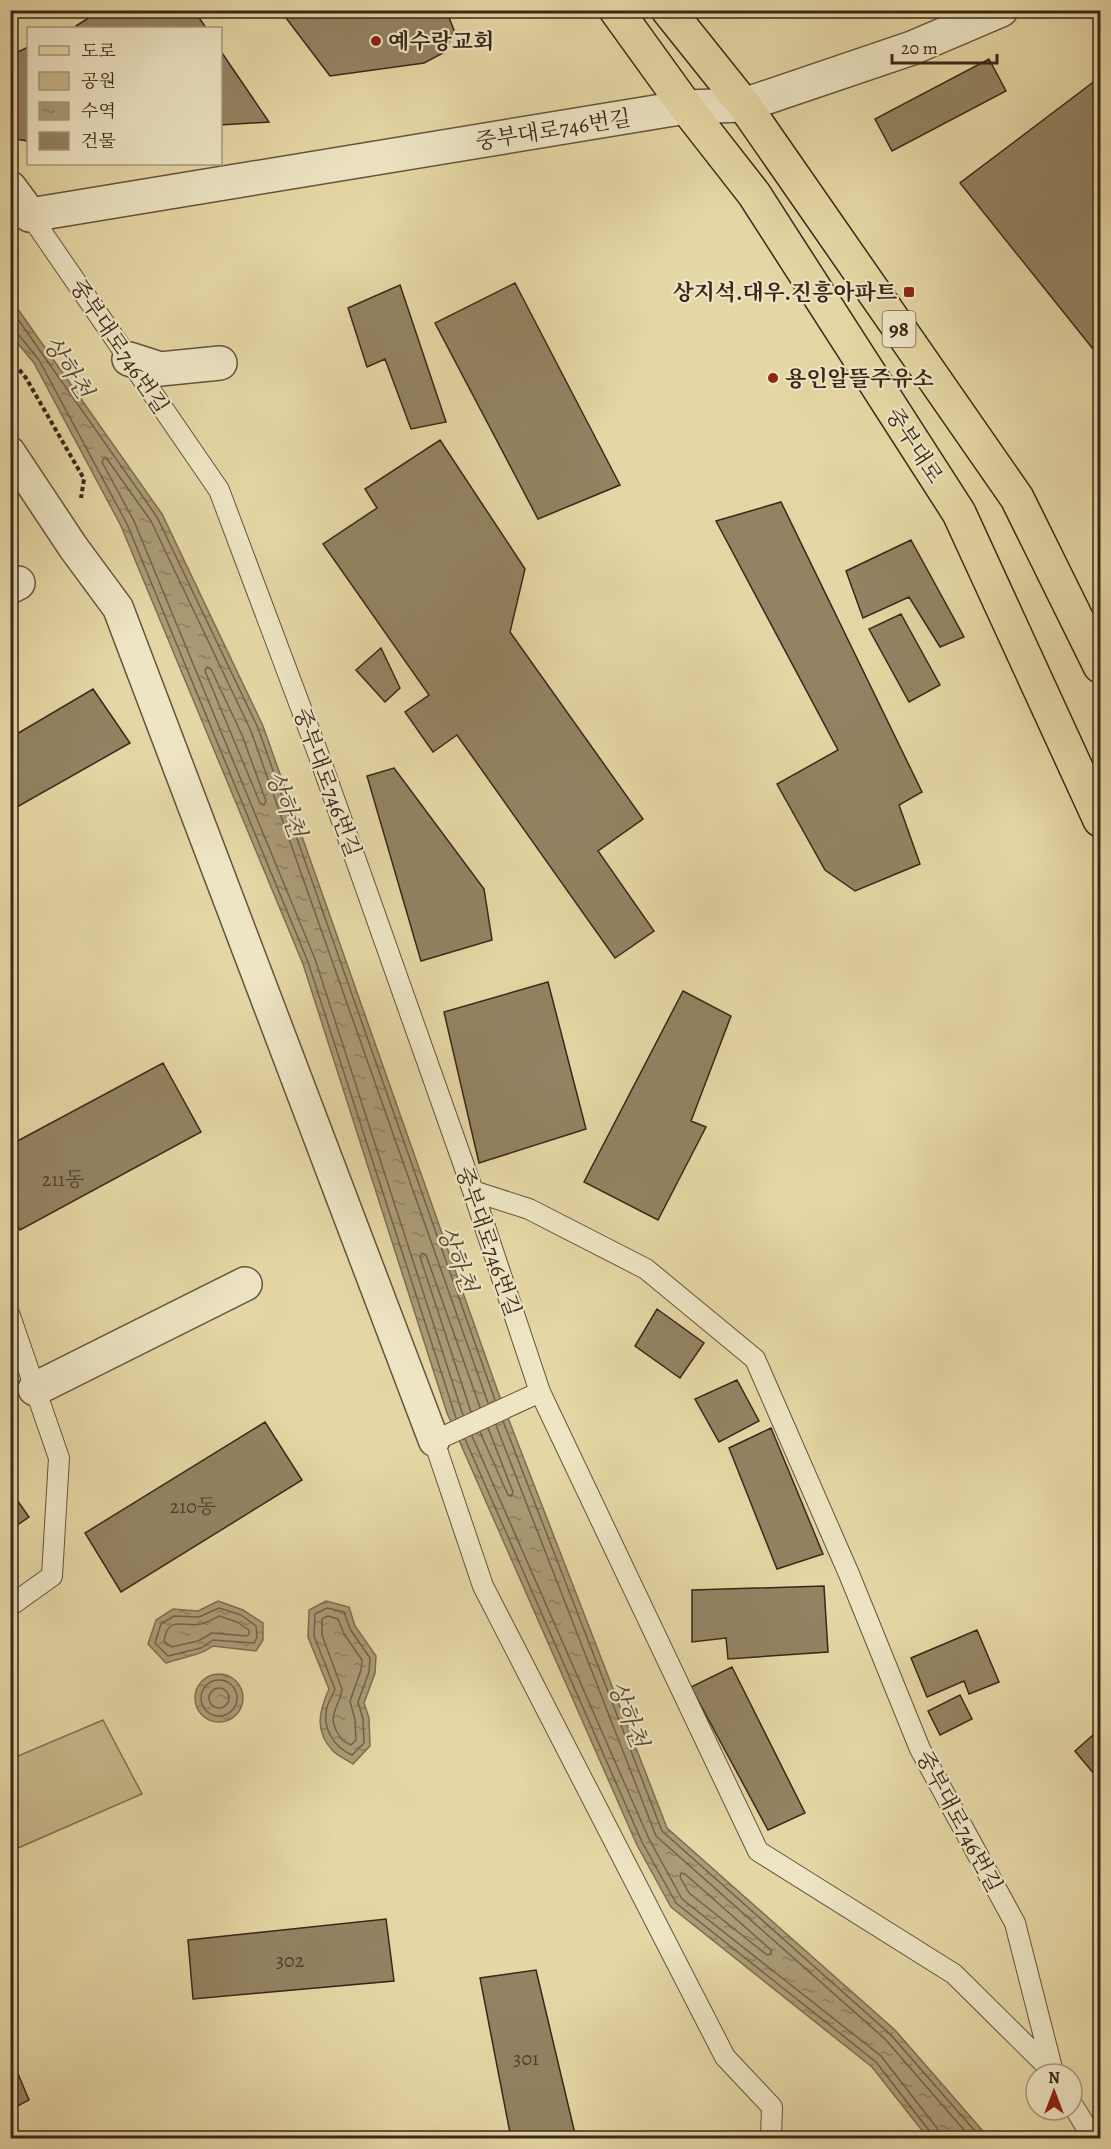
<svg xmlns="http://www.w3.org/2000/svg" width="1111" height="2149" font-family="Alegreya,'Noto Serif KR',serif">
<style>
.park{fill:#c8b98d;stroke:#817054;stroke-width:1.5}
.water{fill:url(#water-ripples);stroke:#7e6d51;stroke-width:1.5}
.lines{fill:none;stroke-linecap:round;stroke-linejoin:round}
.shore{stroke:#726148;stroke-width:1.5}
.building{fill:#938362;stroke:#3a271a;stroke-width:1.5}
.service-casing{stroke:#65533d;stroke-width:22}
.pedestrian-casing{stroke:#65533d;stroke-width:33}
.minor-casing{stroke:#65533d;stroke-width:36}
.primary-casing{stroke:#3a271a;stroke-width:36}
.path{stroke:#3a271a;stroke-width:4;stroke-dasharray:4.5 3;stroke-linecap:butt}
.service{stroke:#eee5c4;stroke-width:20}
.pedestrian{stroke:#eee5c4;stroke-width:30}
.minor{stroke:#eee5c4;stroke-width:33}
.primary{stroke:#e5d7a5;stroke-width:33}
.poi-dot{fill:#8f2418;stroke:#eee5c4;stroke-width:2}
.labels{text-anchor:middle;stroke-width:4.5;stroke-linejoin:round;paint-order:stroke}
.number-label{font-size:20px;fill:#503e2c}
.shield{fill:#eee5c4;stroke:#70604d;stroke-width:1.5}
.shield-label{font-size:21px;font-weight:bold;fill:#3a271a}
.poi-label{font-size:22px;font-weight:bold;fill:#3a271a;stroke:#eee5c4;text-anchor:start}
.street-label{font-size:22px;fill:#3a271a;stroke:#eee5c4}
.water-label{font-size:24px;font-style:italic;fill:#5c4a36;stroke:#eee5c4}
</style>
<defs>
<pattern id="water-ripples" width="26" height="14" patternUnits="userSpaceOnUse" patternTransform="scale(1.5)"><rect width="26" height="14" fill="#ab9b76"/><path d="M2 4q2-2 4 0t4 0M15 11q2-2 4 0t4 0" fill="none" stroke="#8c7e60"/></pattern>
</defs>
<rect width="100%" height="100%" fill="#e5d7a5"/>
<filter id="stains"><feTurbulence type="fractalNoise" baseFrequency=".00333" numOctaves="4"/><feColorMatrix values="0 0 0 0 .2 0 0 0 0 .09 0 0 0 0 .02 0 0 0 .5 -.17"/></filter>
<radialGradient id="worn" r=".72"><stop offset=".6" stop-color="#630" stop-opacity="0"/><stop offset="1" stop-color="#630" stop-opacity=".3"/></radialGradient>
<path class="park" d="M103 1720 142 1794 11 1851V1759Z"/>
<path class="water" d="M10 298 162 514 263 726 498 1392 667 1828 895 2030 989 2138H928L872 2067 671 1907 637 1845 447 1413 303 964 121 526 34 363 11 335Z
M218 1601 243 1610 263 1623V1640L256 1651 213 1646C200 1656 182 1657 166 1663L148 1644 156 1620 173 1609 198 1611Z
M326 1601 349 1607 355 1626 376 1656 375 1673 364 1703 369 1718 370 1746 353 1764C347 1760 338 1756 333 1751 314 1731 319 1711 329 1689L308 1637 309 1610Z
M195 1698a24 24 0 1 1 48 0a24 24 0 1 1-48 0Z"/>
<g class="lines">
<path class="shore" d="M10 308 157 517 258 728 495 1400
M10 332 18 334 39 360 127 524 308 962 456 1418
M207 667 211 669 242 735 266 801 264 805 260 803 205 671Z
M471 1412 420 1257 422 1253 426 1255 480 1407
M463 1415 315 959 134 521 102 462 104 458 107 459 151 521 251 731 488 1403
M503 1421 662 1831 890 2034 981 2138
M496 1425 656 1836 885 2039 971 2138
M480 1432 508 1495 511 1496 513 1492 488 1428
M472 1436 649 1839 682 1899 881 2056 937 2128 940 2138
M465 1439 642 1842 676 1903 876 2062 931 2133 932 2138
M219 1608 241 1615 256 1626 257 1637 254 1643 213 1640 201 1648 168 1656 155 1643 161 1624 174 1616 199 1617Z
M327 1608 344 1612 350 1629 370 1658 369 1672 358 1702 363 1719 364 1743 352 1755C333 1747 322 1727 327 1707 329 1700 333 1695 335 1689L314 1636 315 1614Z
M219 1616 237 1622 249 1630V1634L247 1636 212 1633 198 1641 171 1647 164 1641C168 1614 184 1628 201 1624 207 1623 213 1619 219 1616Z
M328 1616 338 1619 344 1634 362 1660 361 1670 350 1701 355 1720 356 1740 351 1745C344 1742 341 1739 337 1732 327 1714 340 1706 342 1689L322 1635V1619Z
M201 1698a18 18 0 1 1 36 0a18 18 0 1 1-36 0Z
M209 1698a10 10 0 1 1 20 0a10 10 0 1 1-20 0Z
M681 1873 685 1874 771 1950V1954L767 1955 689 1893 680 1877Z"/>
</g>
<path class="building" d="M101 10H194L206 28H78L76 26Z
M280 10H446L454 30 445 52 424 63 330 76Z
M28 47V141L10 138V56Z
M220 50 269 122 220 125Z
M989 59 1006 91 892 151 875 119Z
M1100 77V344L1093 349 960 183Z
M515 283 620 485 538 519 435 323Z
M400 285 446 422 411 429 385 359 367 367 348 308Z
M440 440 525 569 510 632 643 819 598 851 654 931 615 958 457 735 433 752 405 712 429 695 323 544 377 508 365 489Z
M781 502 922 792 899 805 920 864 855 891 825 870 777 784 838 750 716 521Z
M911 540 964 637 940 647 909 597 863 618 846 571Z
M901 614 940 685 909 702 869 629Z
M381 648 400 688 385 702 356 670Z
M93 689 130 743 10 811V738Z
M394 768 484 889 492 940 421 961 367 776Z
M548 982 586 1129 479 1163 444 1012Z
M683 991 731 1016 691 1121 706 1127 658 1220 584 1182Z
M163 1063 201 1132 20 1230 10 1212V1145Z
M657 1309 704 1343 680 1378 635 1346Z
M737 1380 759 1421 719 1442 695 1399Z
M265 1422 302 1480 121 1592 85 1533Z
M771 1428 823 1554 777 1569 729 1448Z
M10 1490 29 1517 10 1530Z
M824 1586 828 1652 728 1659 726 1638 692 1642V1590Z
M977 1630 999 1682 969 1694 964 1681 927 1697 911 1658Z
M732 1667 805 1813 768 1830 691 1687Z
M960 1695 972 1719 940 1735 928 1711Z
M1093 1735 1100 1743V1781L1075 1751Z
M386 1919 394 1981 193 1999 188 1940Z
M536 1970 576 2138H511L480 1978Z
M10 2055 29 2100 10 2110Z"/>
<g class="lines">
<g class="service-casing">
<path id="service" d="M10 220 30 215 219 490 319 756 473 1191 540 1392 758 1851 954 1974 1054 2073
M473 1191 529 1209 646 1269 755 1359 849 1574 920 1749 1015 1923 1053 2072
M10 1316 59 1458 52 1576 10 1606
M540 1392 434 1441 483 1586 725 2057 772 2107 771 2138
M1072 2104 1093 2138"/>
</g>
<g class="pedestrian-casing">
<path id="pedestrian" d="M10 452 73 547 118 608 434 1441"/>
</g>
<g class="minor-casing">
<path id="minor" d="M10 188 30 215 686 107 744 105 912 48 1001 10
M129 359 160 369 220 363
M10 587 18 583
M35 1389 245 1284"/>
</g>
<g class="primary-casing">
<path id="primary" d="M616 10 686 107 754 194 959 513 1100 820
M668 10 744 105 1017 498 1100 666"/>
</g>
<path class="path" d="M10 358 26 378 84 479 81 498"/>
<use href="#service" class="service"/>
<use href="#pedestrian" class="pedestrian"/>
<use href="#minor" class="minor"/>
<use href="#primary" class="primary"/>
</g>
<g class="poi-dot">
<circle cx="376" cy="41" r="6"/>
<rect x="903" y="286" width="12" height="12" rx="3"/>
<circle cx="773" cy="378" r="6"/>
</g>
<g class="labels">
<g class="number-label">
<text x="63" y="1186">211동</text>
<text x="193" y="1513">210동</text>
<text x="290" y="1967">302</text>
<text x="526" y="2065">301</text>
</g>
<rect class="shield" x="882.5" y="311" width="33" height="36" rx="4.5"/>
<g class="shield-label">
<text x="899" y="336">98</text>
</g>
<g class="poi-label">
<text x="388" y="49">예수랑교회</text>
<text x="897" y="300" text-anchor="end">상지석.대우.진흥아파트</text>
<text x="785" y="386">용인알뜰주유소</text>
</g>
<g class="street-label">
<text transform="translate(553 129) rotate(-9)" y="8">중부대로746번길</text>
<text transform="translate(120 346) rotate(56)" y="8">중부대로746번길</text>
<text transform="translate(915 445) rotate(57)" y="8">중부대로</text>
<text transform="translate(328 782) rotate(70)" y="8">중부대로746번길</text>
<text transform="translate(489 1241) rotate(71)" y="8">중부대로746번길</text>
<text transform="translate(960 1821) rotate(62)" y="8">중부대로746번길</text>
</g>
<g class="water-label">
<text transform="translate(68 367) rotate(57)" y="8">상하천</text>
<text transform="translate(286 804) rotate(69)" y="8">상하천</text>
<text transform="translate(457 1259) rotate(69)" y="8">상하천</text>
<text transform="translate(628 1714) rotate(69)" y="8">상하천</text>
</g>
</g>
<rect width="1111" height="2149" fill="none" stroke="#e5d7a5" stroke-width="36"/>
<rect x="12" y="12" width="1087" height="2125" fill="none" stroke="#3a271a" stroke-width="3"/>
<rect x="18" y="18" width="1075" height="2113" fill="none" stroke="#3a271a" stroke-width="1.5"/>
<rect x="27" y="27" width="195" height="138" fill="#eee5c4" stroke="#a69980" stroke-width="1.5"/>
<rect x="39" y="46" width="30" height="9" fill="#e5d7a5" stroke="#a69980" stroke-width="1.5"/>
<text x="81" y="57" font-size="18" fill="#3a271a">도로</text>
<rect x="39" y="72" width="30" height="18" fill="#c8b98d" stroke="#a69980" stroke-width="1.5"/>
<text x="81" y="87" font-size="18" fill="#3a271a">공원</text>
<rect x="39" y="102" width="30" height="18" fill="url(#water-ripples)" stroke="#a69980" stroke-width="1.5"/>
<text x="81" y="117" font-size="18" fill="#3a271a">수역</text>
<rect x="39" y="132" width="30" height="18" fill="#938362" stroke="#a69980" stroke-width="1.5"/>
<text x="81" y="147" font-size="18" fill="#3a271a">건물</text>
<g transform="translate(1054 2092)"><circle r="28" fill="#eee5c4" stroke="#a69980" stroke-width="1.5"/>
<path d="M0-4.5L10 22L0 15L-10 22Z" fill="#8f2418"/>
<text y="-9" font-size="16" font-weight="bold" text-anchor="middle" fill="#3a271a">N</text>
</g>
<path d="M892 54v9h105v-9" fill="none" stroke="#3a271a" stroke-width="3"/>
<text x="901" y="54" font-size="18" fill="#3a271a" stroke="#eee5c4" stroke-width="4.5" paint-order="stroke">20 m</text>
<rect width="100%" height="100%" filter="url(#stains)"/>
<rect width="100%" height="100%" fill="url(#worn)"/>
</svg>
